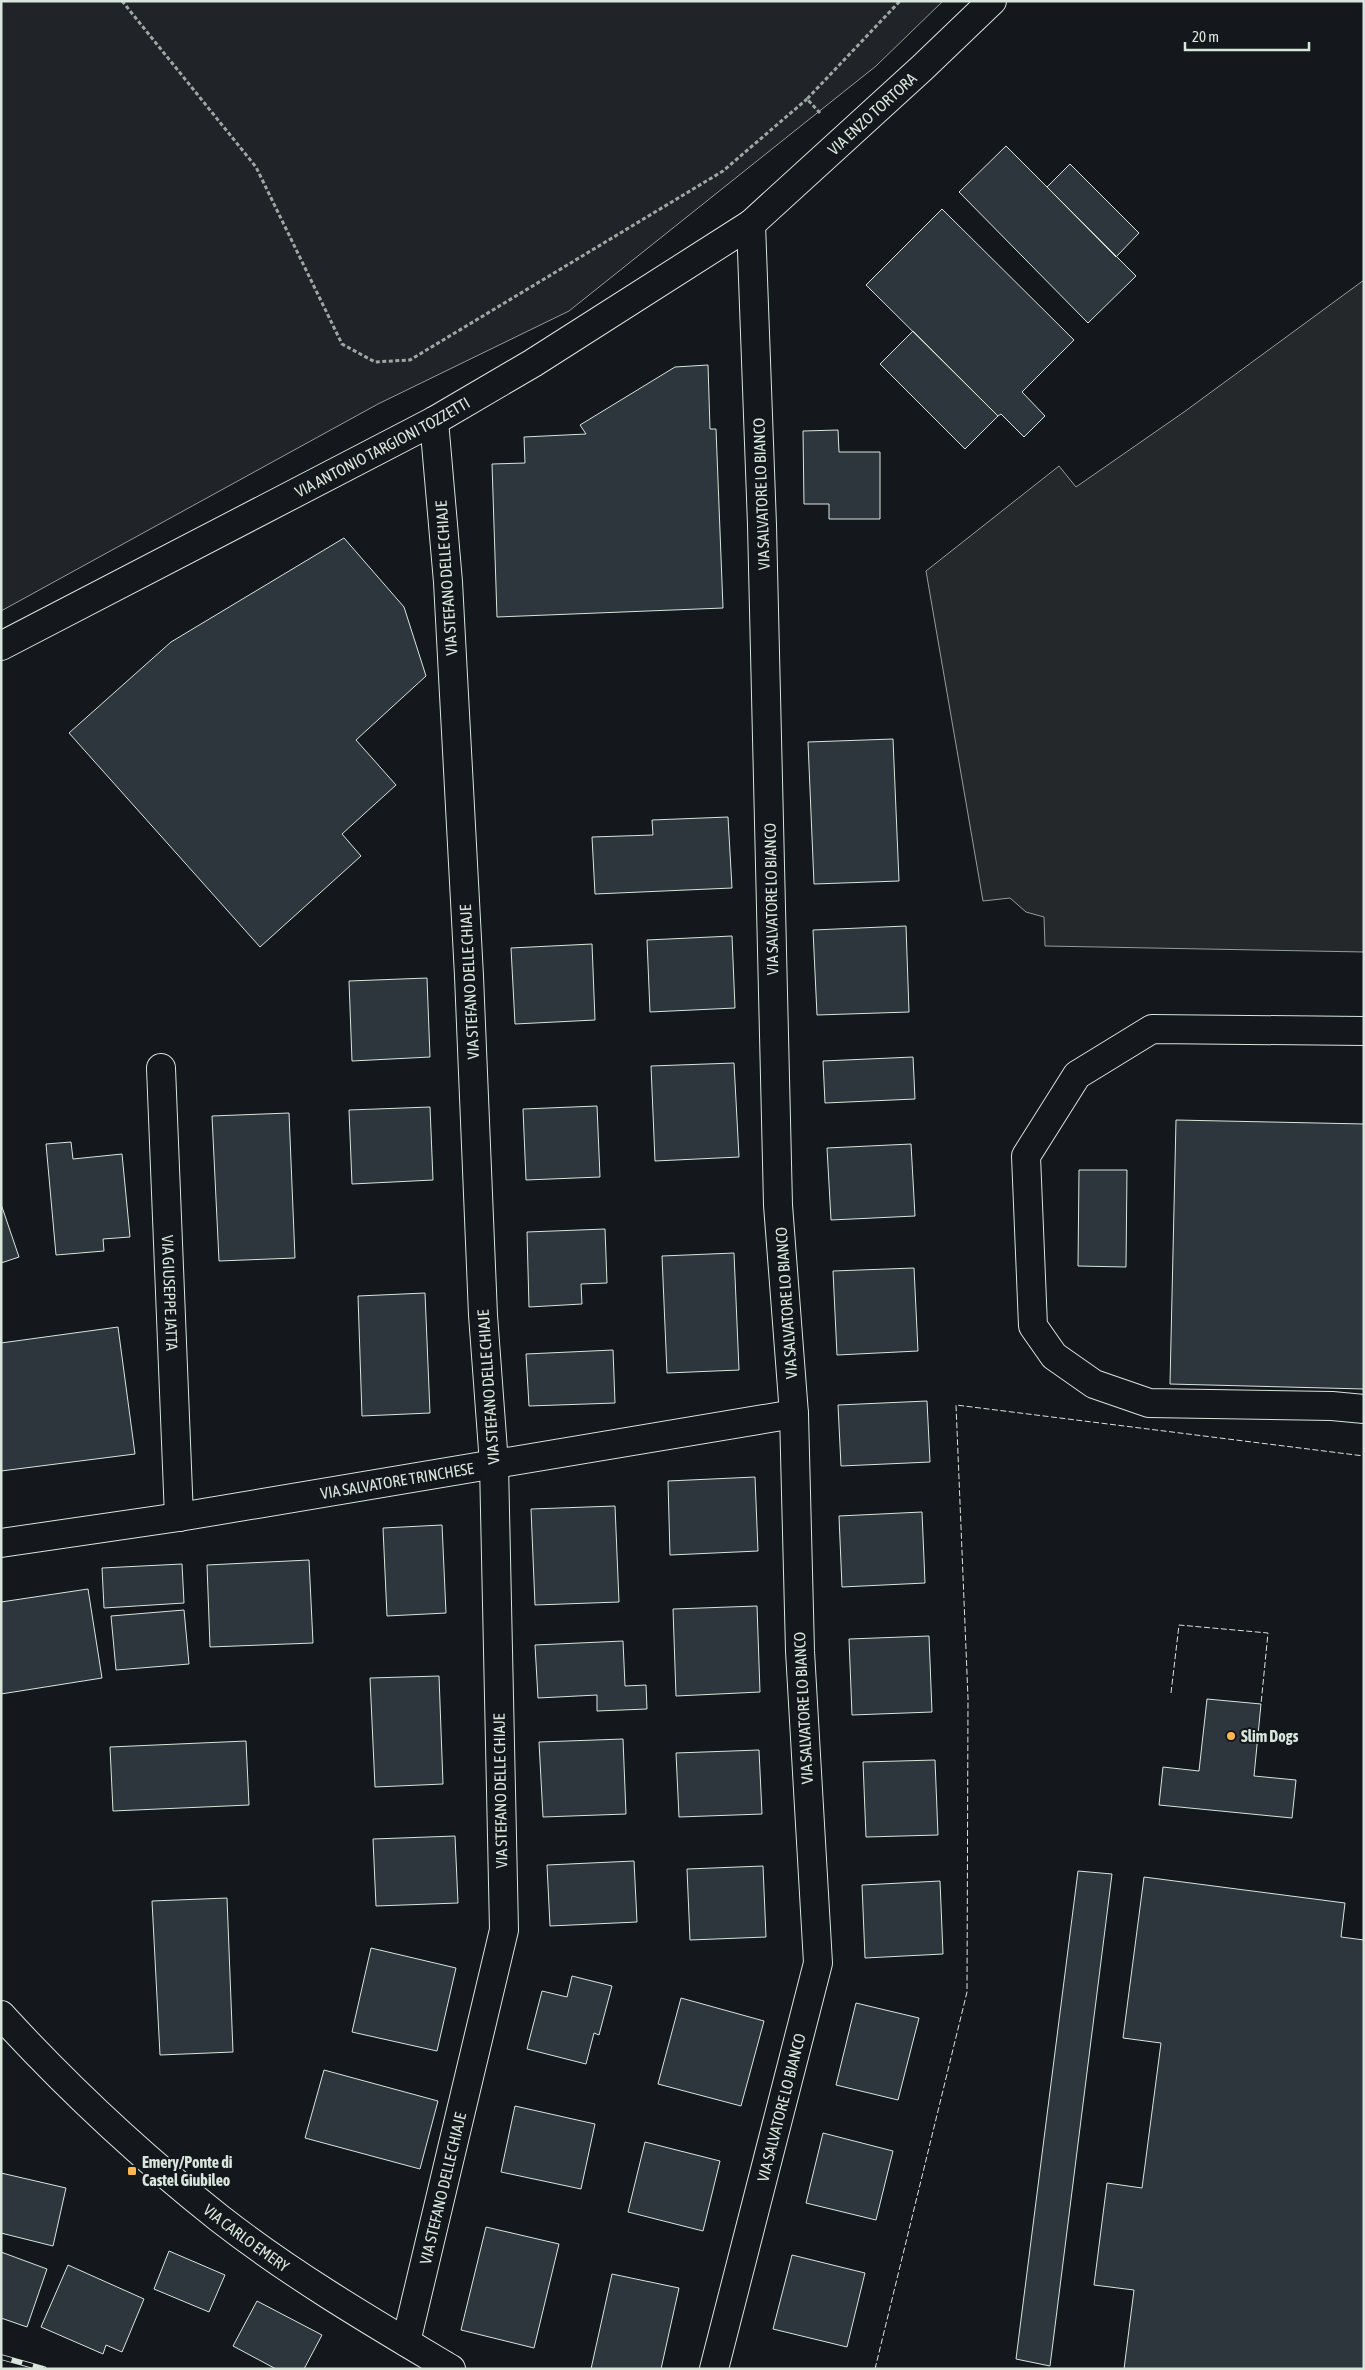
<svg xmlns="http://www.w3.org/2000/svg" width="1365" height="2370" font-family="'Asap Condensed',sans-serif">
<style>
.green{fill:#202428;stroke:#939e99}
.parking{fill:#24282b;stroke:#939e99}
.building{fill:#2c363c;stroke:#d8e6dc}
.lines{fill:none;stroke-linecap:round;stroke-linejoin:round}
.minor-casing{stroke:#d8e6dc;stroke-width:30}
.path{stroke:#9da8a2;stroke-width:3;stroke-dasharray:4 2.5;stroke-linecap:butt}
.minor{stroke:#14181c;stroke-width:28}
.rail-casing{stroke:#d8e6dc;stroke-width:5.5}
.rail{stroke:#14181c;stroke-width:4;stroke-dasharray:11;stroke-linecap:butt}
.fence{stroke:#d8e6dc;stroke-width:1;stroke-dasharray:6 2.5;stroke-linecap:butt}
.poi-dot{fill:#ffb74d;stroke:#14181c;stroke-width:2}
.labels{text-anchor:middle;stroke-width:4;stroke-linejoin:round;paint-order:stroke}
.street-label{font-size:16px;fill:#d8e6dc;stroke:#14181c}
.poi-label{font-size:16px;font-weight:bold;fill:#d8e6dc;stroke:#14181c;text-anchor:start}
</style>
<rect width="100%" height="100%" fill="#14181c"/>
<path class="green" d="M1 1H943L876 66 569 311 378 404 1 611Z"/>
<path class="parking" d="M1364 280V952L1045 946 1044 917 1026 912 1010 898 983 901 926 571 1059 466 1076 487 1184 412Z"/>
<path class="building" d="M1006 146 1136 276 1088 323 959 192Z
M1070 164 1139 233 1116 257 1047 187Z
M942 209 1074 340 1022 392 1045 416 1024 437 1001 414 998 416 866 285Z
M913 331 998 416 965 449 880 364Z
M708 365 710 429H716L723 608 497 617 492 464 525 463 524 437 586 434 580 425 675 367Z
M838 430 839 452H880V519H829V504H804L803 431Z
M344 538 404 607 426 676 356 740 396 785 342 834 361 856 260 947 69 733 171 642Z
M893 739 899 881 814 884 808 742Z
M728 817 732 888 595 894 592 837 653 835 652 820Z
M906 926 909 1012 817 1015 813 930Z
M732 936 735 1008 650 1012 647 940Z
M592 944 595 1020 515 1024 511 948Z
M427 978 430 1057 352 1061 349 981Z
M913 1057 915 1099 825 1103 823 1061Z
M734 1063 739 1157 655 1161 651 1066Z
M597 1106 600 1177 526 1180 523 1109Z
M430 1107 433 1180 352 1184 349 1110Z
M289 1113 295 1258 219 1261 212 1116Z
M1176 1120 1364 1124V1389L1170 1384Z
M71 1142 73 1159 122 1154 130 1237 103 1239 104 1251 56 1255 46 1144Z
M911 1144 915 1216 831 1220 827 1148Z
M1079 1170H1127L1126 1267 1078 1266Z
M1 1204 19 1257 1 1263Z
M605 1229 607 1283 581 1284 582 1304 529 1307 527 1232Z
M734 1253 739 1370 667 1373 662 1256Z
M914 1268 918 1351 837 1355 833 1271Z
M425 1293 430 1413 362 1416 358 1296Z
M118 1327 135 1454 1 1471V1343Z
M613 1350 615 1403 529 1406 526 1354Z
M927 1401 930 1462 841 1466 838 1405Z
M755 1477 758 1551 670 1555 668 1481Z
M615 1506 619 1602 535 1605 531 1509Z
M922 1512 925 1583 842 1587 839 1516Z
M442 1525 446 1613 387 1616 383 1528Z
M309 1560 313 1643 210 1647 207 1565Z
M182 1564 184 1603 104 1608 102 1568Z
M88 1589 102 1678 1 1694V1602Z
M757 1606 760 1692 676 1696 673 1609Z
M184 1610 189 1664 116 1670 111 1616Z
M929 1636 932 1712 852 1715 849 1639Z
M623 1641 625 1686 646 1685 647 1709 597 1711V1695L538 1698 535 1645Z
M439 1676 443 1784 375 1787 370 1678Z
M1207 1699 1261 1704 1254 1776 1296 1780 1292 1818 1159 1805 1163 1767 1199 1771Z
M623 1739 626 1814 543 1817 539 1742Z
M246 1741 249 1805 113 1811 110 1747Z
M759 1750 762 1814 679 1817 676 1753Z
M935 1760 938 1835 866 1837 863 1762Z
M455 1836 458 1903 376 1906 373 1839Z
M634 1861 637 1922 550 1926 547 1865Z
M763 1866 766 1937 690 1940 687 1869Z
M1078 1871 1112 1874 1050 2366 1016 2359Z
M1144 1877 1345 1903 1341 1937 1364 1940V2369H1124L1134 2290 1094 2285 1107 2183 1142 2188 1161 2043 1123 2038Z
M940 1881 943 1954 865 1958 862 1885Z
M227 1898 233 2052 160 2055 152 1901Z
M371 1948 456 1968 437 2051 352 2032Z
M572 1976 612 1986 599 2035 594 2033 586 2064 527 2049 542 1991 567 1997Z
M681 1998 764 2021 741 2106 658 2084Z
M856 2003 919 2018 898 2100 836 2085Z
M324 2070 438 2101 420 2169 305 2138Z
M515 2106 595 2124 581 2189 501 2172Z
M823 2133 893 2151 876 2220 806 2203Z
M645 2142 720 2161 703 2231 628 2212Z
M1 2173 66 2188 53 2246 1 2233Z
M486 2227 559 2244 534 2348 461 2330Z
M169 2251 225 2275 209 2312 154 2289Z
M1 2252 47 2269 27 2327 1 2318Z
M792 2255 865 2273 847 2347 773 2329Z
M68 2265 144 2299 122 2352 106 2345 103 2354 41 2327Z
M612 2274 679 2288 661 2369H591Z
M257 2301 322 2335 304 2369H276L233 2346Z"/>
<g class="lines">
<g class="minor-casing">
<g id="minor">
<path id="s1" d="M1 646 434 421 533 363 751 224 922 68 992 1"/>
<path d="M1364 1031 1152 1029 1077 1075 1026 1156 1033 1326 1054 1356 1094 1384 1149 1403 1332 1406 1364 1409"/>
<path id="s2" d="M161 1068 179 1517"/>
<path id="s3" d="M1 1543 179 1517 794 1414"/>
<path id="s4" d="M1 2015C68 2088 142 2157 219 2218 292 2275 372 2322 451 2369"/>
<path id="s5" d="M406 2342 504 1930 494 1464 483 1315 469 976 448 582 434 421"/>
<path id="s6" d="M714 2369 818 1963 800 1651 794 1414 778 1205 762 525 751 224"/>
</g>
</g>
<path class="path" d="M122 1 256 167 342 344 375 362 410 360 723 171 807 99
M820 113 807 99 900 1"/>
<use href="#minor" class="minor"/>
<g class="rail-casing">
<path id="rail" d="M1 2357 44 2369"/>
</g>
<use href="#rail" class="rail"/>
<path class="fence" d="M1171 1693 1179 1625 1268 1633 1261 1704
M875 2369 967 1992 968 1698 956 1405 1364 1456"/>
</g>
<g class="poi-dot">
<circle cx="1231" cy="1736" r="5"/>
<rect x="127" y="2166" width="10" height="10" rx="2.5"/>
</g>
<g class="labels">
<g class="street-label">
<text dy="6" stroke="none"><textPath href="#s1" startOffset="1025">VIA ENZO TORTORA</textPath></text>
<text dy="6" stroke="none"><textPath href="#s1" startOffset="430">VIA ANTONIO TARGIONI TOZZETTI</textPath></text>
<text transform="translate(761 494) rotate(-92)" y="6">VIA SALVATORE LO BIANCO</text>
<text transform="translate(446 578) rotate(-94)" y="6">VIA STEFANO DELLE CHIAJE</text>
<text transform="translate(771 899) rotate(-91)" y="6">VIA SALVATORE LO BIANCO</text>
<text transform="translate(469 982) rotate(-93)" y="6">VIA STEFANO DELLE CHIAJE</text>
<text dy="6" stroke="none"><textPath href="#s2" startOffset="225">VIA GIUSEPPE JATTA</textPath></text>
<text transform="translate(786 1303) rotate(-94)" y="6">VIA SALVATORE LO BIANCO</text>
<text transform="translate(488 1387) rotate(-94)" y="6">VIA STEFANO DELLE CHIAJE</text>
<text dy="6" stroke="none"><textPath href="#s3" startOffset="401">VIA SALVATORE TRINCHESE</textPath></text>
<text transform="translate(803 1708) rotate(-93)" y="6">VIA SALVATORE LO BIANCO</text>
<text transform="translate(500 1791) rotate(-91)" y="6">VIA STEFANO DELLE CHIAJE</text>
<text dy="6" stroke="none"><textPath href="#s6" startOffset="270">VIA SALVATORE LO BIANCO</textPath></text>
<text dy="6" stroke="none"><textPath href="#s5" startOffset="158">VIA STEFANO DELLE CHIAJE</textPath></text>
<text dy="6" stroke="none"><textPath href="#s4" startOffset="332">VIA CARLO EMERY</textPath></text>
</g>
<g class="poi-label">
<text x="1241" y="1742">Slim Dogs</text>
<text x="142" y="2168">Emery/Ponte di<tspan x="142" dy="18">Castel Giubileo</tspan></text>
</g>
</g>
<rect width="1365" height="2370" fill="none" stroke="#d8e6dc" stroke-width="5"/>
<path d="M1185 42v8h124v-8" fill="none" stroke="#d8e6dc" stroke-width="2.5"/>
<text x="1192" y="42" font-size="15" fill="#d8e6dc" stroke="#14181c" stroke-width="4" paint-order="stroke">20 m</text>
</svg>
